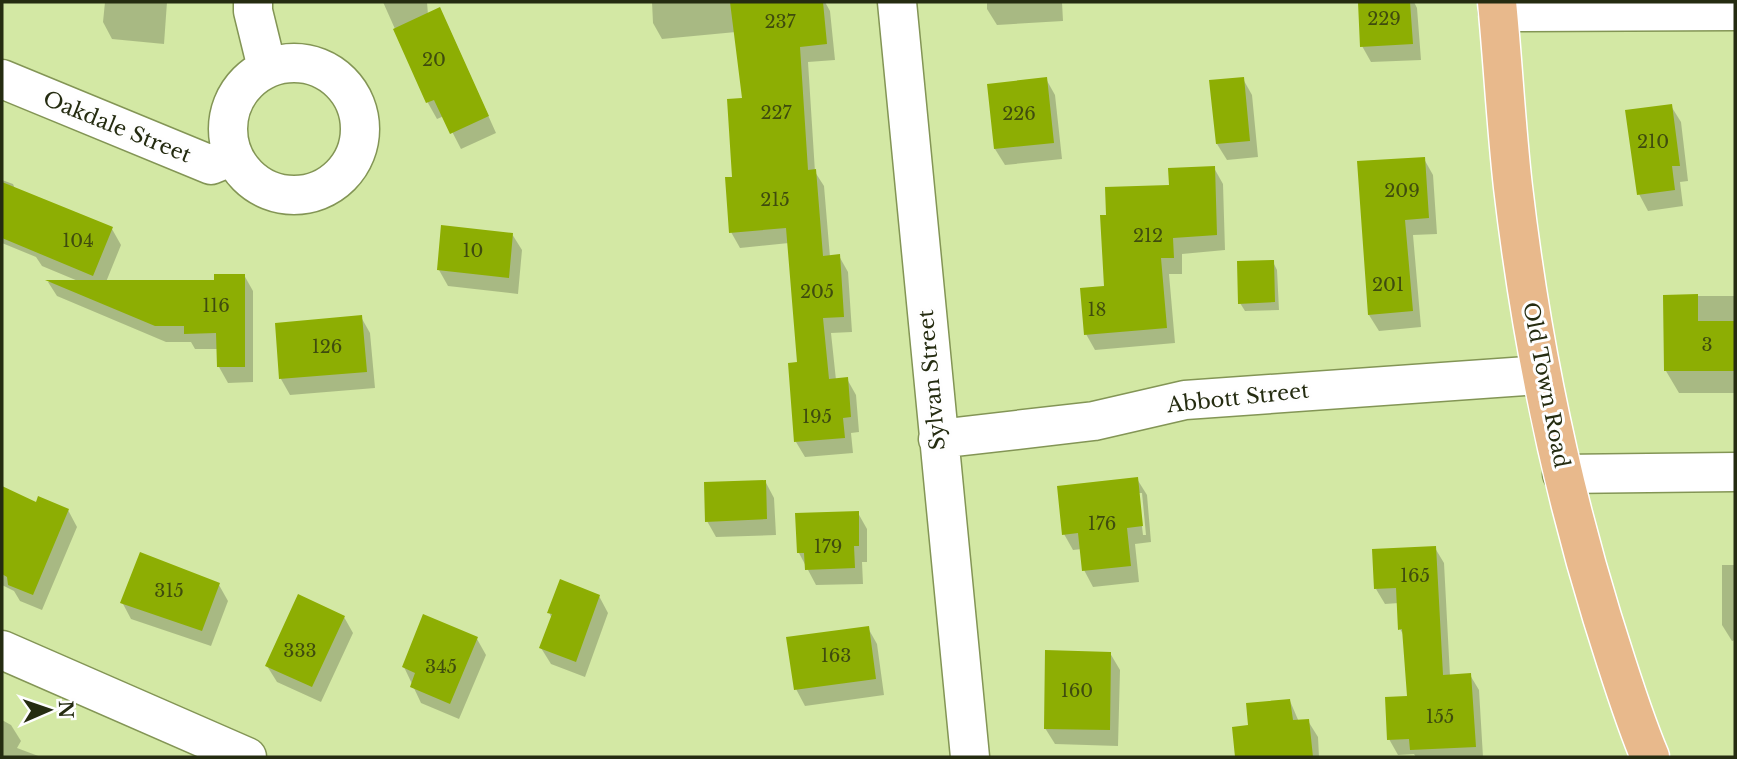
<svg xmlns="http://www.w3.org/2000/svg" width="1737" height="759" font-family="'Libre Baskerville',serif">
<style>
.shadow{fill:#0003;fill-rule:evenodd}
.building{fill:#8dae03}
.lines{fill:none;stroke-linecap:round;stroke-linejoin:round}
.minor-casing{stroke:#839555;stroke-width:41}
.major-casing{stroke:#fff;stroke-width:41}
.minor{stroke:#fff;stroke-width:38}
.major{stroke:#e8b98c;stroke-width:38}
.labels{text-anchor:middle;stroke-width:6;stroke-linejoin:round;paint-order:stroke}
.number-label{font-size:18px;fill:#3f4c0e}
.street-label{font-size:21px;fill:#252c11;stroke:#fefefe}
</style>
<rect width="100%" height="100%" fill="#d3e8a4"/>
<path class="shadow" d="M105 2H167L164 44 112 39 103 22Z
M383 2H427L428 15 448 26 496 133 461 149 444 116 437 119 428 103Z
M652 2H825L830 11 835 60 808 62 815 172 824 186 830 257 839 256 848 272 852 332 831 333 836 380 847 379 856 395 859 432 851 433 853 453 805 457 796 442 799 363 789 243 740 248 731 232 734 178 744 100 736 32 662 39 653 23Z
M987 2H1062L1063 21 997 25 987 9Z
M1360 2H1414L1417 8 1421 60 1371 62 1362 46Z
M1046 79 1055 95 1062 159 1005 165 995 149 989 85Z
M1243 79 1252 95 1258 157 1227 160 1217 144Z
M1671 106 1681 122 1688 181 1680 182 1683 206 1648 211 1639 194Z
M1424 159 1433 175 1437 234 1413 235 1421 327 1379 331 1369 315Z
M1214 168 1223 184 1225 250 1182 254V274H1169L1175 343 1095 350 1086 334 1106 287 1108 216Z
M2 180 13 184 15 189 112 229 121 245 106 282 216 281 244 275 253 291V382L228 383 219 367 218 349H195L191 342H166L57 296 48 282 78 281 42 266 36 257 2 243Z
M512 234 522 250 518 294 448 286 439 270Z
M1273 262 1277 270 1279 310 1245 311 1240 303Z
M1665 296H1735V393H1679L1666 371Z
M361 317 370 333 375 388 290 395 281 379 277 324Z
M1137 479 1147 495 1151 542 1135 544 1139 582 1093 587 1084 570 1082 549 1073 550 1064 534ZM1138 493H1142L1146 535H1143Z
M765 481 774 498 776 535 716 537 707 521Z
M2 488 37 504 68 510 77 527 42 610 20 601 14 591 2 585Z
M858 513 867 529V562H862L863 584 816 585 799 553Z
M1435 548 1444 563 1450 676 1470 675 1479 690 1483 757H1416L1414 754 1398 755 1389 739 1408 697 1404 636 1400 629 1399 603 1385 604 1376 589Z
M1722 565H1735V640L1732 641 1722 625Z
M219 585 228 601 211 646 131 619 122 602Z
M599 596 608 613 585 677 551 664 541 648 552 619 549 612Z
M344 617 353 633 321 702 277 682 267 666Z
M868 628 877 644 884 695 805 706 796 689Z
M477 639 486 655 459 719 421 703 404 667Z
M1110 653 1120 670 1118 746 1055 744 1045 728Z
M1290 701 1299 722 1308 721 1318 737 1319 757H1236L1234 728 1250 727Z
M2 720 11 725 21 741 17 748 41 757H2Z"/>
<path class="building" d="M730 2H823L827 44 800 47 808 170 816 169 823 256 840 254 844 317 823 318 829 379 848 377 851 417 843 418 845 438 794 442 788 363 797 362 786 228 729 233 725 177H732L727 99 742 98Z
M1358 2H1410L1413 44 1360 47Z
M440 7 489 116 450 134 434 100 426 103 393 29Z
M1047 77 1054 143 994 149 987 84Z
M1244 77 1250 141 1216 144 1209 80Z
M1672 104 1680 166H1672L1675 190 1637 195 1625 110Z
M1425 157 1429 218 1405 220 1413 311 1368 315 1357 161Z
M1215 166 1217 235 1173 238 1174 258H1161L1167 328 1084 335 1080 288 1104 286 1100 215H1106L1105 187 1169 185 1168 168Z
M2 182 113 227 93 276 2 238Z
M441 225 513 233 509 278 437 270Z
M1274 260 1275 302 1238 304 1237 261Z
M214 274H245V367H217L216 333 184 334V326H155L45 280H214Z
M1698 294V321H1735V371H1664L1663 295Z
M362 315 367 372 279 379 275 323Z
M1138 477 1143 526 1127 528 1131 566 1082 571 1078 533 1062 535 1057 486Z
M766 480 767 519 705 522 704 482Z
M2 486 36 502 38 496 69 509 33 595 8 585 7 577 2 574Z
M859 511V546H854L855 568 805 570 804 553H797L795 513Z
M1436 546 1443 675 1471 673 1476 747 1410 750 1409 739 1387 740 1385 697 1407 696 1402 629 1398 630 1396 588 1374 589 1372 549Z
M140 552 220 583 202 631 120 603Z
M560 579 600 595 576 662 539 648 552 614 547 613Z
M298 594 345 616 312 687 265 666Z
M423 614 478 637 450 704 410 687 415 673 402 667Z
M869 626 876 679 794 690 786 637Z
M1045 650 1111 652 1110 730 1044 729Z
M1290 699 1293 720 1309 719 1313 757H1235L1232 727 1248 725 1246 703Z"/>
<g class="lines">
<g class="minor-casing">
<path id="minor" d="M253 2V11L267 68
M897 2 970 757
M1498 12 1735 11
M228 129a66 66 0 1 1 132 0a66 66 0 1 1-132 0Z
M2 79 211 165 233 156
M938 439 1094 421 1185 400 1541 375
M1562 474 1735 472
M2 650 247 757"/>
</g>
<g class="major-casing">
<path id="major" d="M1497 2C1503 63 1506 125 1513 187 1530 333 1559 477 1602 617 1617 664 1631 712 1650 757"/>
</g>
<use href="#minor" class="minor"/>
<use href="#major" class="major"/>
</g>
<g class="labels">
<g class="number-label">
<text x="1384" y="25">229</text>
<text x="780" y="28">237</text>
<text x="434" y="66">20</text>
<text x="776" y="119">227</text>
<text x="1019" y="120">226</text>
<text x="1653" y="148">210</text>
<text x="1402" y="197">209</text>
<text x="775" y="206">215</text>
<text x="1148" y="242">212</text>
<text x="78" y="247">104</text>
<text x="473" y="257">10</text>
<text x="1388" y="291">201</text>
<text x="817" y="298">205</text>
<text x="216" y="312">116</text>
<text x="1097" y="316">18</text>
<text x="1707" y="351">3</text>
<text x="327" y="353">126</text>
<text x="817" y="423">195</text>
<text x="1102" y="530">176</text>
<text x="828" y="553">179</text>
<text x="1415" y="582">165</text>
<text x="169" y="597">315</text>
<text x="300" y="657">333</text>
<text x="836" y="662">163</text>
<text x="441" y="673">345</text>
<text x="1077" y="697">160</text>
<text x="1440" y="723">155</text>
</g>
<g class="street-label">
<text transform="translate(117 127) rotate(22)" y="7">Oakdale Street</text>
<text transform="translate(932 380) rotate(-95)" y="7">Sylvan Street</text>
<text transform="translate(1546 385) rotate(79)" y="7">Old Town Road</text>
<text transform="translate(1238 398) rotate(-6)" y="7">Abbott Street</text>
</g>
</g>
<rect width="1737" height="759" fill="none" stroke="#252c11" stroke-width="7"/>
<g transform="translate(49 710) rotate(88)" stroke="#fefefe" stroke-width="5" paint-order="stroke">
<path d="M0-5L12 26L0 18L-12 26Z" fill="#252c11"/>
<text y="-10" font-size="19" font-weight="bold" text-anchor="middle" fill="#252c11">N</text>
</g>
</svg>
